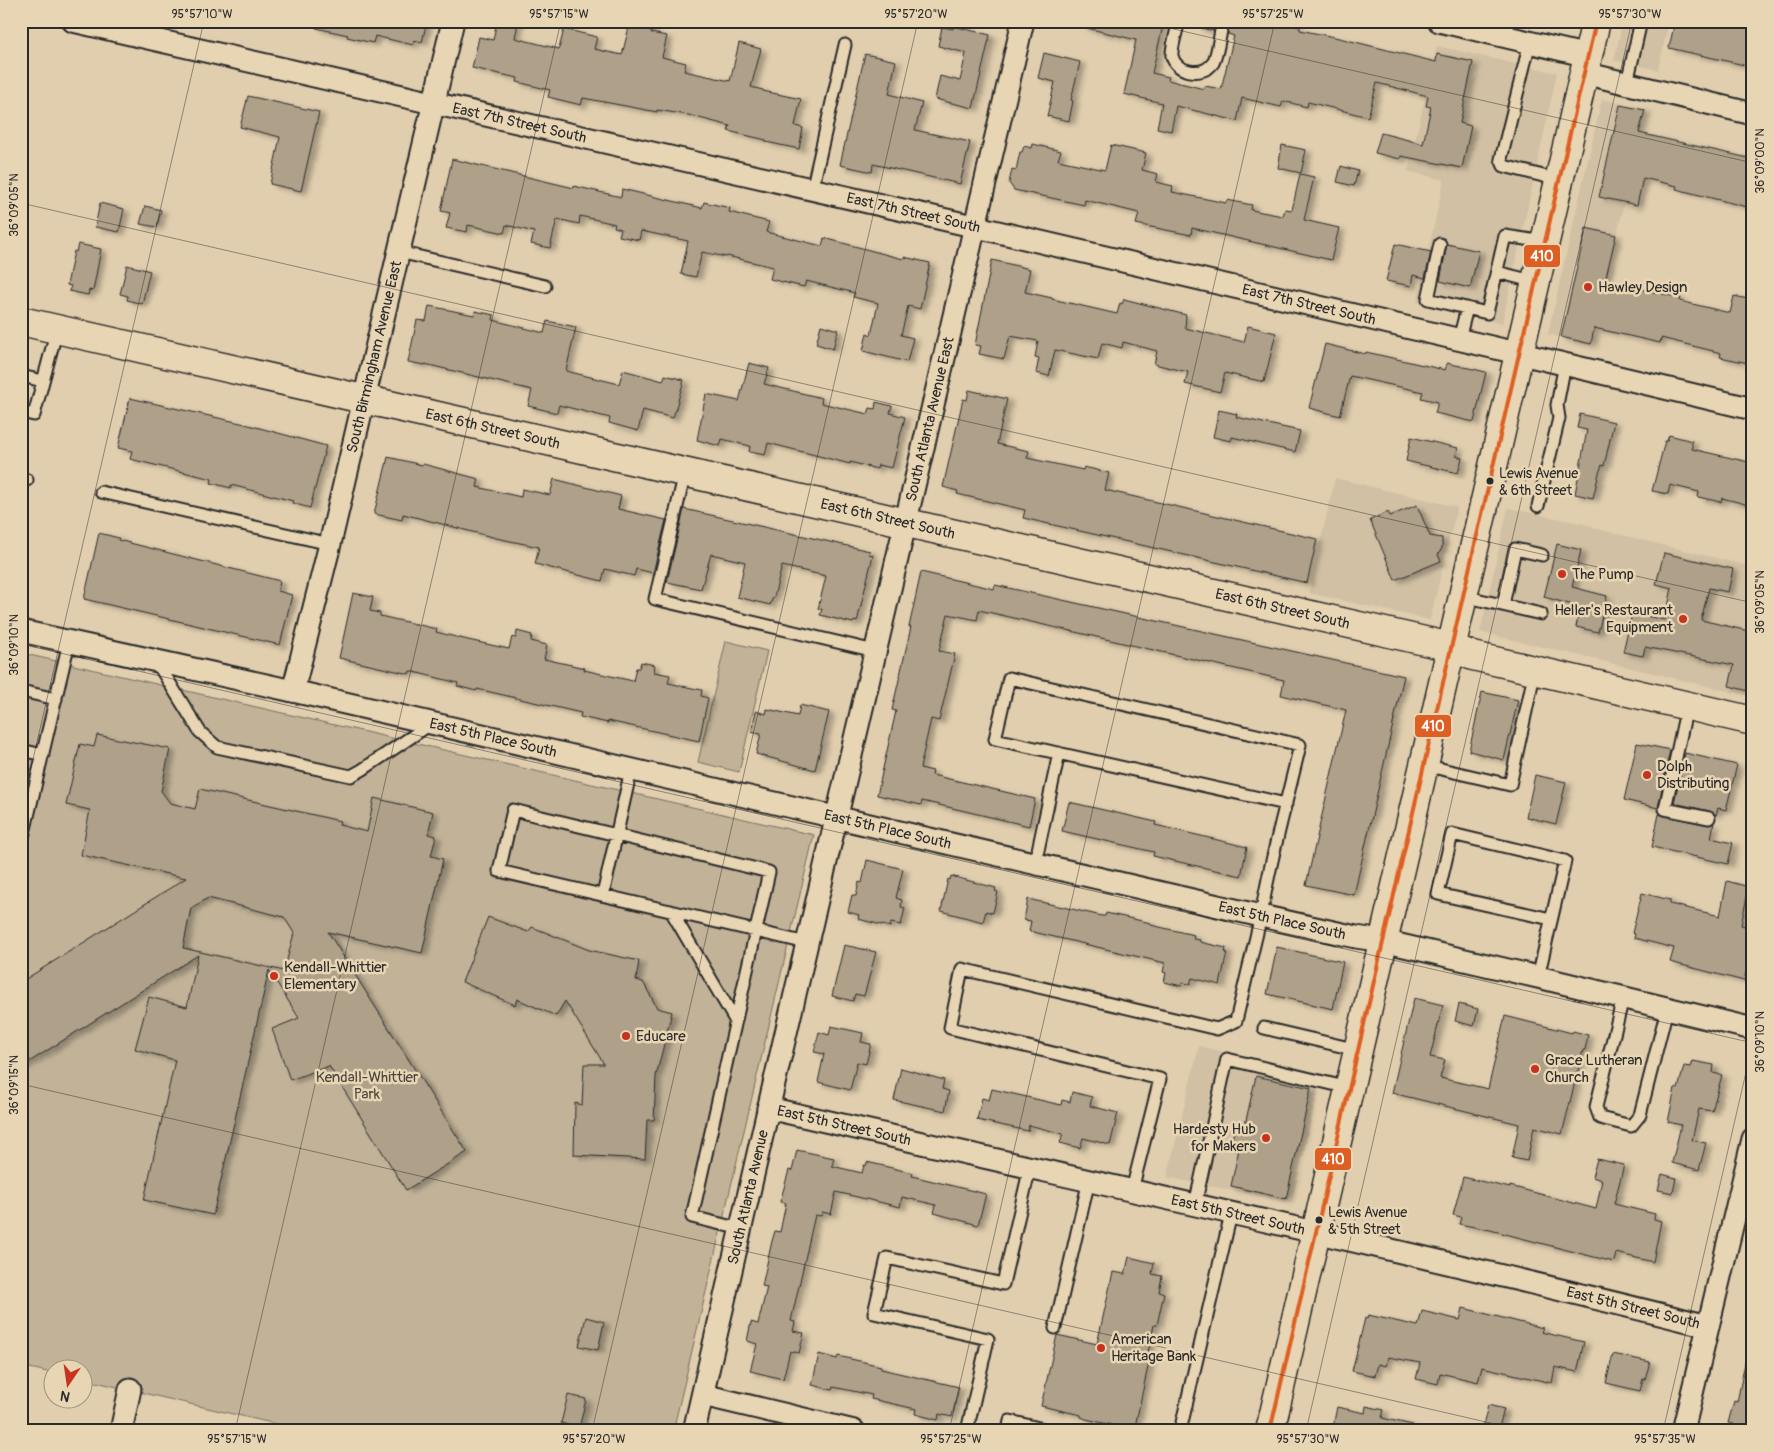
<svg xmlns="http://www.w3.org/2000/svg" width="1774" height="1452" font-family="Pangolin,sans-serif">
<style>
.built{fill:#d1c0a3}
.green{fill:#c2b398;stroke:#766f62}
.building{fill:#aea089;stroke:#2b2b2b;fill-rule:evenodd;filter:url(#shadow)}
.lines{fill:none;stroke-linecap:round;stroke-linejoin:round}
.lane-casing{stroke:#2b2b2b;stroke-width:15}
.street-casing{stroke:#2b2b2b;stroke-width:25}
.secondary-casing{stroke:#2b2b2b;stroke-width:31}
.lane{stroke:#e8d5b3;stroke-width:11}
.street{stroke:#e8d5b3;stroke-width:21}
.secondary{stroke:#e8d5b3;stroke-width:28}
.bus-1-casing{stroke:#e8d5b3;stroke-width:8}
.bus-1{stroke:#de5f23;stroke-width:4}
.ticks{fill:none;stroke:#2b2b2b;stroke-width:1;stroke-opacity:0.45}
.poi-dot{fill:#c8321e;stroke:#e8d5b3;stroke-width:2}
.bus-dot{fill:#2b2b2b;stroke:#e8d5b3;stroke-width:2}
.labels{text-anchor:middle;stroke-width:5;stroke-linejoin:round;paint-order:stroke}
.bus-label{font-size:14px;fill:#2b2b2b;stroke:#e8d5b3;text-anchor:start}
.street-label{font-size:15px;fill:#2b2b2b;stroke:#e8d5b3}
.poi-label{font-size:15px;fill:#2b2b2b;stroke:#e8d5b3;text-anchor:start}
.park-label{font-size:15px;fill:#494641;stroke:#e8d5b3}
.line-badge{stroke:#e8d5b3;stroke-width:2}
.badge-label{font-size:14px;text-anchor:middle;font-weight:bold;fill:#fff}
.neatline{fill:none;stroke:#2b2b2b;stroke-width:2}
.ticks-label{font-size:12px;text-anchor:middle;fill:#2b2b2b}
</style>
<defs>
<filter id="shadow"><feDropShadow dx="5.5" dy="3" stdDeviation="2.5" flood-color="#0004"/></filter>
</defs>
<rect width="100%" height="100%" fill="#e0ceae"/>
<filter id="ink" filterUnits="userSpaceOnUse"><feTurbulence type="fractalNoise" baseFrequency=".02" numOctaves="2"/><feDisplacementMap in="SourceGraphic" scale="10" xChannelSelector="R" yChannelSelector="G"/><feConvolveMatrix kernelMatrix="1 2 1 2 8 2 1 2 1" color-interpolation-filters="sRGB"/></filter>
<g filter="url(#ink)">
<path class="built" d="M1623 21H1669L1658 70 1614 60Z
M1437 46 1557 73 1502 324 1417 302 1444 180 1408 171Z
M1602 99 1646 110 1591 345 1548 334Z
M1335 478 1457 507 1430 620 1309 593Z
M1508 508 1593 526V528L1753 567V697L1480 632Z
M1199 1046 1322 1075 1294 1193 1286 1202 1167 1177Z"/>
<path class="green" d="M726 641 767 651 739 772 698 762Z
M21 653 814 835 673 1431H306L83 1379 82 1370H52V1373L21 1366Z"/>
<path class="building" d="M317 21H427L422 42 414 40 413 45 375 36 373 43 347 37 348 35 316 28Z
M497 21 518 23 515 38 559 49 564 29 597 37 594 49 622 55 630 23 652 29 651 33 667 36 662 57 686 63 684 71 730 81 739 43 761 49 751 87 763 90V91L801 99 795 126 803 128 799 149 766 142V140L728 131 730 126 688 115 657 110V112L583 98 581 105 548 97 550 90 517 82 518 78 472 68 479 37 493 40Z
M1084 21H1164L1152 73 1169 77 1168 80 1204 89 1205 86 1221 89 1234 36 1228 34 1230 21H1278L1300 27V30L1339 38 1436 62 1437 54 1473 62 1460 123 1471 126 1462 168 1401 156 1400 159 1375 153 1381 133 1423 144 1431 107 1426 106 1428 96 1377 83 1368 117 1308 102 1307 107 1283 101 1281 107 1242 98 1237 121 1176 106 1171 131 1157 128 1162 103 1124 94 1136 40 1083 27Z
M1199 21H1215L1213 31 1198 27Z
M1675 21H1739L1753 24V67L1669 48Z
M953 26 990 35 973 108 935 99 940 76 960 81 966 53 938 46 942 27 953 29Z
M1044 53 1080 62 1071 100 1073 101 1069 121 1047 116 1055 82 1038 78Z
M865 54 896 61 889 94 922 103 915 130 970 142 960 184 873 164 872 172 840 165Z
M248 96 319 112 301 191 270 184 280 137 240 127Z
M1620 105 1645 110 1639 133 1753 159V185L1747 207 1676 189 1677 186 1643 178 1637 205 1599 197Z
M1033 144 1061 151 1058 160 1105 170 1111 145 1146 153 1142 170 1158 174 1156 182 1173 186 1172 192 1226 203 1227 200 1252 205 1251 210 1283 216 1285 209 1292 210 1300 174 1314 177 1304 220 1339 228 1331 260 1192 228 1191 235 1136 224 1139 213 1085 200 1084 205 1014 190 1009 183 1012 169 1016 170 1020 152H1022L1024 146 1032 148Z
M1282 145 1306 150 1301 173 1278 168Z
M452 159 574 188V186L621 197 622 189 702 208 704 202 730 208 729 212 769 222 766 232 822 246 824 238 903 259 904 257 930 263 920 309 908 306 901 335 913 338 907 362 863 351 867 333 871 335 878 303 853 297 855 293 806 281 804 287 770 279 773 267 727 256 726 257 702 252 696 277 681 274 688 241 641 231 639 240 619 236 621 229 614 227 615 224 580 216 579 224 557 219 550 248 531 244 534 232 506 225 504 233 468 225 467 232 446 228 450 213 441 211Z
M1341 166 1358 171 1354 186 1337 182Z
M100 203 124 209 119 232 95 227Z
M145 206 161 210 157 227 140 224Z
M1586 228 1616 235 1605 281 1681 298 1680 301 1730 313 1734 296 1753 300V364L1720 357 1721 353 1661 338 1660 343 1594 328 1591 344 1561 337Z
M78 244 101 249 93 291 89 290 88 295 69 291 71 286 67 285 74 251 76 252Z
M1395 244 1431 252 1425 278 1413 275 1411 286 1386 281Z
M1447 244 1479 251 1470 288 1440 281Z
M992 260 1030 269 1025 292 1052 298V299L1117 314 1120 303 1122 304 1124 299 1186 315 1185 328 1244 342 1248 326 1276 333 1264 382 1225 373 1220 392 1185 384 1188 372 1154 364 1157 351 1123 342 1122 348 1102 343 1098 359 1055 350 1049 376 1036 373 1039 358 1035 357 1038 341 1010 336 1004 359 979 354 981 346 975 345Z
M127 265 150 271 142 304 127 300 128 296 120 294Z
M429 306 474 315 475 311 494 315 493 320 544 333 547 321 576 327 566 371 619 384 623 370 663 381 665 375 684 380 673 418 643 410 638 431 609 423 610 418 559 405 557 413 528 406 532 390 425 364V365L408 362 417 320 426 321Z
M821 325 838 330 833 349 816 344Z
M1325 344 1365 354 1366 352 1445 370 1447 363 1486 372 1474 422 1435 413 1438 402 1421 398 1423 392 1350 376 1340 416 1309 408Z
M749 363 769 368 764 384 822 398 821 403 868 414 870 408 875 409 876 402 892 406 890 413 905 417 892 468 878 465 877 469 850 462V464L768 443 765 455 749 452 750 446 722 439 720 446 697 440 706 394 739 401Z
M969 390 1007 399 997 444 1029 451 1027 458 1083 470 1084 467 1109 473 1105 490 1317 539 1307 583 1023 518 1025 510 957 494 958 491 943 487 963 399 967 400Z
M130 398 245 424 326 446 310 508 292 503 293 501 231 485V488L211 483 212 479 130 459 132 451 118 448Z
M1219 410 1237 414 1236 417 1300 431 1295 452 1232 437 1231 441 1213 437Z
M1580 414 1614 422 1604 466 1602 465 1599 473 1593 498 1575 494 1587 430 1577 428Z
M1669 435 1692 441V449L1753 463V506L1722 498 1721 502 1698 497 1699 492 1670 485 1668 494 1652 491 1665 441H1667Z
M1411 437 1458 448 1456 456 1462 458 1458 473 1406 461Z
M388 457 422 465 423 464 479 479 477 487 521 497 522 489 550 495 554 479 621 496 618 509 666 520 653 573 636 569 634 576 605 569 602 581 535 564 539 547 496 538 403 514 402 520 374 514Z
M1417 505 1430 536 1442 538V548L1438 555 1441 561 1395 580 1370 520 1388 512 1390 516Z
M684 509 870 551 869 554 873 555 857 622 854 621 853 623 820 615 822 609H818L826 576 782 566 774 597H773L770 605 737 597 745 562 711 554 701 589 667 582Z
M99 533 119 538 118 540 280 581 278 591 292 595 280 645 84 599Z
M1557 544 1581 550 1572 587 1607 596 1598 632 1576 627 1580 607 1544 597Z
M1664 553 1733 569 1728 592 1709 588 1701 620 1753 632V692L1729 686 1734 665 1645 647 1643 656 1623 652 1632 613 1665 620 1672 588 1656 584Z
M921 572 994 589 995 585 1404 676 1354 895 1306 885 1346 710 1281 695 1284 680 979 610 977 620 948 614 939 651 955 654 939 721 931 719 920 768 933 771 932 775 1035 799 1029 826 922 801 921 805 877 795 896 711 892 710 911 627H909Z
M353 593 373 597 370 611 380 613V616L437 629 436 632 468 640 509 649 512 637 516 638 517 631 532 635 531 641 547 645 544 659 585 668 584 670 633 681 636 668H639L641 662 655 665 654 672 670 675 668 683 702 690 701 696 708 698 699 741 608 721V723L580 717 581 713 477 689 476 691 457 686 458 683 410 671 409 674 339 658Z
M1482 692 1518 700 1504 760 1469 751Z
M800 705 829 712 815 770 756 754 761 734 751 732 756 711 766 714 767 709 798 716Z
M97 735 170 749 161 791 170 803 195 809 200 789 340 821 339 825 367 832 374 798 433 812 428 834 436 836 431 856 443 859 422 953 328 932 467 1152 406 1190 329 1066 290 1080 272 1029 299 1018 269 970 213 1215 144 1200 175 1060 135 1049 149 997 187 1007 198 955 21 1067V982L186 878 81 855 90 810 66 805 80 744 94 747ZM208 898 284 917 294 933 284 971 183 948 191 908Z
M1637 743 1670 750 1658 808 1624 800Z
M1685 753 1737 765 1726 810 1718 808 1716 815 1710 811 1674 803Z
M1535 775 1566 782 1556 824 1526 817Z
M1069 802 1156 822 1155 825 1247 847 1241 876 1153 856 1154 852 1062 831Z
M1659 814 1664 816 1708 825 1714 823 1711 838 1733 843 1728 864 1652 847Z
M867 860 903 869 896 898 902 900 901 907 905 908 901 925 891 923 890 927 858 919 859 915 848 912 852 895 856 896 859 882 862 883Z
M951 876 996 888 995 891 998 892 993 913 986 911 983 922 941 911 948 879 950 880Z
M1727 881 1749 887 1741 925 1753 928V952L1748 973 1746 972 1744 981 1670 962 1674 948 1634 938 1635 934 1632 933 1642 893 1670 900V904L1720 916Z
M1028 899 1102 916H1105L1106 913 1151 923V925L1194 935 1193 939 1200 940V942L1226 948 1225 952H1227L1220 985 1192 978 1190 984 1183 983 1182 986 1164 982 1166 973 1163 972 1165 963 1029 931 1031 921 1024 920Z
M488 917 528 932 532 927 589 950 639 961 636 980 643 982 657 1008 672 1012 656 1076 654 1120H647L645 1159 574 1155 575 1103 582 1105 584 1064H604L565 1001 556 1016 517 999 515 1005 462 982Z
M844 945 876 952 864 996 855 994 853 1001 832 996Z
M1277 947 1343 962 1333 1009 1267 994Z
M1414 998 1443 1005 1430 1057 1445 1060 1440 1078 1488 1089 1505 1016 1572 1033 1573 1031 1588 1035 1585 1050H1583L1562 1134 1534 1127 1527 1161 1512 1158 1519 1124 1392 1093Z
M1459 1004 1478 1009 1474 1026 1455 1021Z
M831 1026 863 1033 861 1042 871 1044 866 1064 857 1062 850 1090 818 1082 824 1054 814 1052 819 1032 829 1035Z
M1693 1061 1714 1065 1713 1073 1722 1075 1712 1111 1699 1109 1692 1140 1706 1143 1699 1170 1672 1163 1681 1125 1668 1122 1675 1088 1678 1089 1684 1066 1691 1067Z
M901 1068 944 1080 942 1089 949 1091 945 1111 894 1100Z
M1256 1076 1311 1088 1286 1199 1231 1186 1239 1149 1230 1147 1235 1127 1244 1129Z
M992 1089 1061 1105 1062 1100 1070 1102 1072 1092 1092 1097 1090 1106 1118 1113 1110 1145 1083 1138 1080 1148 1060 1143 1063 1134 1029 1125 1028 1131 977 1120 982 1098 989 1100Z
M797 1150 834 1158 832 1166 862 1173 864 1165 866 1166 867 1162 913 1173 912 1176 986 1194 978 1225 934 1213 936 1205 902 1197 900 1207 836 1192 831 1214 822 1212 821 1216 815 1215 791 1321 795 1322 793 1331 804 1333 799 1353 790 1351 783 1379 750 1371 757 1344 747 1341 751 1322 758 1324 767 1287 762 1286 772 1241 775 1231 780 1232 786 1203 780 1202 789 1170 792 1171Z
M1597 1159 1624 1165 1614 1204 1655 1214 1654 1219 1661 1221 1653 1262 1616 1253 1614 1262 1586 1255 1490 1230 1459 1224 1461 1217 1453 1215 1463 1177 1510 1188V1186L1596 1209 1602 1180 1592 1177Z
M1662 1174 1676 1178 1673 1193 1658 1190Z
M1129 1257 1154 1263 1152 1274 1162 1276 1159 1292 1164 1293 1157 1325H1154L1148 1352 1151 1353 1134 1431H1110L1112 1425 1086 1419 1081 1417V1415L1041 1406 1057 1335 1097 1344 1113 1272 1125 1274Z
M1463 1308 1543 1328 1541 1332 1584 1342 1577 1372 1555 1367 1552 1383 1482 1367 1478 1382 1440 1373 1438 1384 1416 1379 1420 1363 1388 1357 1386 1366 1378 1364 1375 1376 1352 1371 1365 1318 1367 1319 1368 1315 1418 1326 1422 1311 1460 1320Z
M586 1317 604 1322 598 1350 579 1346Z
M819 1354 837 1359 838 1356 881 1366V1369L959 1387 952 1417 939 1414 938 1420 915 1414 916 1409 871 1399 872 1395 833 1387 832 1390 812 1385Z
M1613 1354 1650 1362 1645 1379H1643L1640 1391 1606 1383Z
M1746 1358 1753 1359V1431L1734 1426V1424L1728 1423 1734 1401 1737 1402Z
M568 1395 586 1399 579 1428 561 1423Z
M1488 1405 1504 1409 1498 1431H1482Z
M1366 1406 1384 1410 1382 1418 1413 1425 1412 1431H1332L1337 1407 1365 1413Z"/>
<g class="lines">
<g class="lane-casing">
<path id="lane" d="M1179 21C1177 30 1171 48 1172 56 1176 73 1203 77 1213 63 1218 54 1220 32 1223 21
M1506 36 1509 21
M136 37 140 21
M1530 42 1501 159 1504 166 1559 180
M1627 83 1641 21
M812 190 845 45
M1440 244 1428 299 1487 313 1505 236 1545 242
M399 252 545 286
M1497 272 1536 282
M1459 339 1467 308
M21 376 43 381
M21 412 34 415 57 329
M685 473 655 599 875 651
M21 479 27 480
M101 492 330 544
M1538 506 1559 418 1557 405 1565 364
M1463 596 1541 614
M1503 605 1515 549 1542 555
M156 661 200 732 217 747 351 776 362 770 432 723
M21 691 56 699
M1687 706 1665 809 1709 818
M21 750 43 755
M1424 765 1510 785 1535 670
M21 846 69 642
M1035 864 1059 753
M603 895 631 770
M671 911 735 1020
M1538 977 1565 861 1452 834 1438 894 1551 919
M1623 998 1596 1107 1600 1118 1631 1126 1640 1115 1667 1009
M1264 1028 1358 1050
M1132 1190 1160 1079 950 1028 962 969 1217 1029 1236 1021 1261 916C1270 859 1287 802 1300 745L1009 678 995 739 1286 804
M1195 1205 1227 1059 1349 1088
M741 1229 692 1217 769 872 513 810 499 871C602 895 705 919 807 943
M1055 1328 1089 1180
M967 1431 988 1339 874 1313 887 1258 1003 1284 1030 1167
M1008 1431 1010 1421 1051 1431
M1180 1431 1231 1214"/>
</g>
<g class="street-casing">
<g id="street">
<path id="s1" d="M73 21 951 221 1547 360 1753 409"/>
<path d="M1439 21 1588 56"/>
<path d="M1584 73 1753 114"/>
<path id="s2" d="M21 631 293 691 1261 916 1356 937 1383 941 1538 977 1753 1029"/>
<path id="s3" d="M293 691 330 544 453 21"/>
<path id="s4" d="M768 1108C1082 1180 1396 1248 1708 1326"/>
<path d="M703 1395 854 1431"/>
<path d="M121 1431 130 1389"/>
<path id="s5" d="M694 1431 774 1084 1023 21"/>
<path d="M1683 1431 1753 1139"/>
</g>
</g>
<g class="secondary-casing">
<g id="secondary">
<path id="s6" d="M21 321 1451 647 1473 656 1753 721"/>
<path d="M1270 1431 1596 21"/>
</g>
</g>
<use href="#lane" class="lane"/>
<use href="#street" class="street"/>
<use href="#secondary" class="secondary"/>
<g class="bus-1-casing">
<path id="bus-1" d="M1270 1431 1596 21"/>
</g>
<use href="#bus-1" class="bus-1"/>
</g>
</g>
<path class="ticks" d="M1139 21 1753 163M21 203 1753 603M21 644 1753 1043M21 811 204 21M21 1084 1525 1431M235 1431 561 21M592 1431 918 21M949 1431 1275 21M1306 1431 1632 21M1663 1431 1753 1042"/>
<g class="poi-dot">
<circle cx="1588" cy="287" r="5"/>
<circle cx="1562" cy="574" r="5"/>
<circle cx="1683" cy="619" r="5"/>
<circle cx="1647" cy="775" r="5"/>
<circle cx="274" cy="976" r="5"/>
<circle cx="626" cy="1036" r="5"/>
<circle cx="1535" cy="1069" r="5"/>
<circle cx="1266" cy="1138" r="5"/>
<circle cx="1101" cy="1348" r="5"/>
</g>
<g class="bus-dot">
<circle cx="1490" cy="481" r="4.5"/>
<circle cx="1319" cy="1220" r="4.5"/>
</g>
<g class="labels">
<g class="bus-label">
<text x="1499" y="478">Lewis Avenue<tspan x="1499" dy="17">&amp; 6th Street</tspan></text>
<text x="1328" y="1217">Lewis Avenue<tspan x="1328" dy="17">&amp; 5th Street</tspan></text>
</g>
<g class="street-label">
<text dy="5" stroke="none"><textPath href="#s1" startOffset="458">East 7th Street South</textPath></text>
<text dy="5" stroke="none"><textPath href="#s1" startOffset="862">East 7th Street South</textPath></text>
<text dy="5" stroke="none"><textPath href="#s1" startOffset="1268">East 7th Street South</textPath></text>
<text dy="5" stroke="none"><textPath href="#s3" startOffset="344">South Birmingham Avenue East</textPath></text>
<text dy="5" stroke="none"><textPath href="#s5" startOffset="1039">South Atlanta Avenue East</textPath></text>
<text dy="5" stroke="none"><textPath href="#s6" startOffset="484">East 6th Street South</textPath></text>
<text dy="5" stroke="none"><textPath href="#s6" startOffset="889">East 6th Street South</textPath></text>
<text dy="5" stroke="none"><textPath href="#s6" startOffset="1294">East 6th Street South</textPath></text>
<text dy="5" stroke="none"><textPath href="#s2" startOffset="484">East 5th Place South</textPath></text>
<text dy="5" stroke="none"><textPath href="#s2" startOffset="889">East 5th Place South</textPath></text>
<text dy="5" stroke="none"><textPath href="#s2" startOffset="1294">East 5th Place South</textPath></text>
<text dy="5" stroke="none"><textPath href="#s4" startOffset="78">East 5th Street South</textPath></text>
<text dy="5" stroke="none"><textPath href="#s5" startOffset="240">South Atlanta Avenue</textPath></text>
<text dy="5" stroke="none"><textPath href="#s4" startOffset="482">East 5th Street South</textPath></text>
<text dy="5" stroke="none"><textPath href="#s4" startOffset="888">East 5th Street South</textPath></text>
</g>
<g class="poi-label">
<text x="1598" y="292">Hawley Design</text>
<text x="1572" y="579">The Pump</text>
<text x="1673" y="615" text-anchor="end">Heller's Restaurant<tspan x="1673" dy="17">Equipment</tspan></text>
<text x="1657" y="771">Dolph<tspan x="1657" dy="17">Distributing</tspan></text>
<text x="284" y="972">Kendall-Whittier<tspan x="284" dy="17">Elementary</tspan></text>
<text x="636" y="1041">Educare</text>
<text x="1545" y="1065">Grace Lutheran<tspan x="1545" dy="17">Church</tspan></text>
<text x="1256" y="1134" text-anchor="end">Hardesty Hub<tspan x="1256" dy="17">for Makers</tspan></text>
<text x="1111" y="1344">American<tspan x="1111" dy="17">Heritage Bank</tspan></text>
</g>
<g class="park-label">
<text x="367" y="1082">Kendall-Whittier<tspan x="367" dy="17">Park</tspan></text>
</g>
</g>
<g class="line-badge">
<rect x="1523" y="244" width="38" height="24" rx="5" fill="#de5f23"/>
<rect x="1414" y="714" width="38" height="24" rx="5" fill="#de5f23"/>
<rect x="1314" y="1147" width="38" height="24" rx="5" fill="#de5f23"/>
</g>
<g class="badge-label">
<text x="1542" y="261">410</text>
<text x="1433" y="731">410</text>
<text x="1333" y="1164">410</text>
</g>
<rect width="1774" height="1452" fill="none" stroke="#e8d5b3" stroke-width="55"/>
<g transform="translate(68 1384) rotate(193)"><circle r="24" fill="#e8d5b3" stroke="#9c917d"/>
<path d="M0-4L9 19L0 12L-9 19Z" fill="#c8321e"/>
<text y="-8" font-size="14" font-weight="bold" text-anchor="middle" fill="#2b2b2b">N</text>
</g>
<rect x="28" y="28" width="1718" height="1396" class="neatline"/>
<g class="ticks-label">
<text x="202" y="18">95°57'10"W</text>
<text x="559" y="18">95°57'15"W</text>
<text x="916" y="18">95°57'20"W</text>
<text x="1273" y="18">95°57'25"W</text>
<text x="1630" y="18">95°57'30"W</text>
<text transform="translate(1760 161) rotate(-90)" y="4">36°09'00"N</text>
<text transform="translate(14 205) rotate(-90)" y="4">36°09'05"N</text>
<text transform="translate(1760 602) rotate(-90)" y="4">36°09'05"N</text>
<text transform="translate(14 645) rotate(-90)" y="4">36°09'10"N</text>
<text transform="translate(1760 1042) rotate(-90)" y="4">36°09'10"N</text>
<text transform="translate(14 1085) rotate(-90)" y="4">36°09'15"N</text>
<text x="237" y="1443">95°57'15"W</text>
<text x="594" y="1443">95°57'20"W</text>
<text x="951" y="1443">95°57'25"W</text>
<text x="1308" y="1443">95°57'30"W</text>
<text x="1665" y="1443">95°57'35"W</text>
</g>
</svg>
